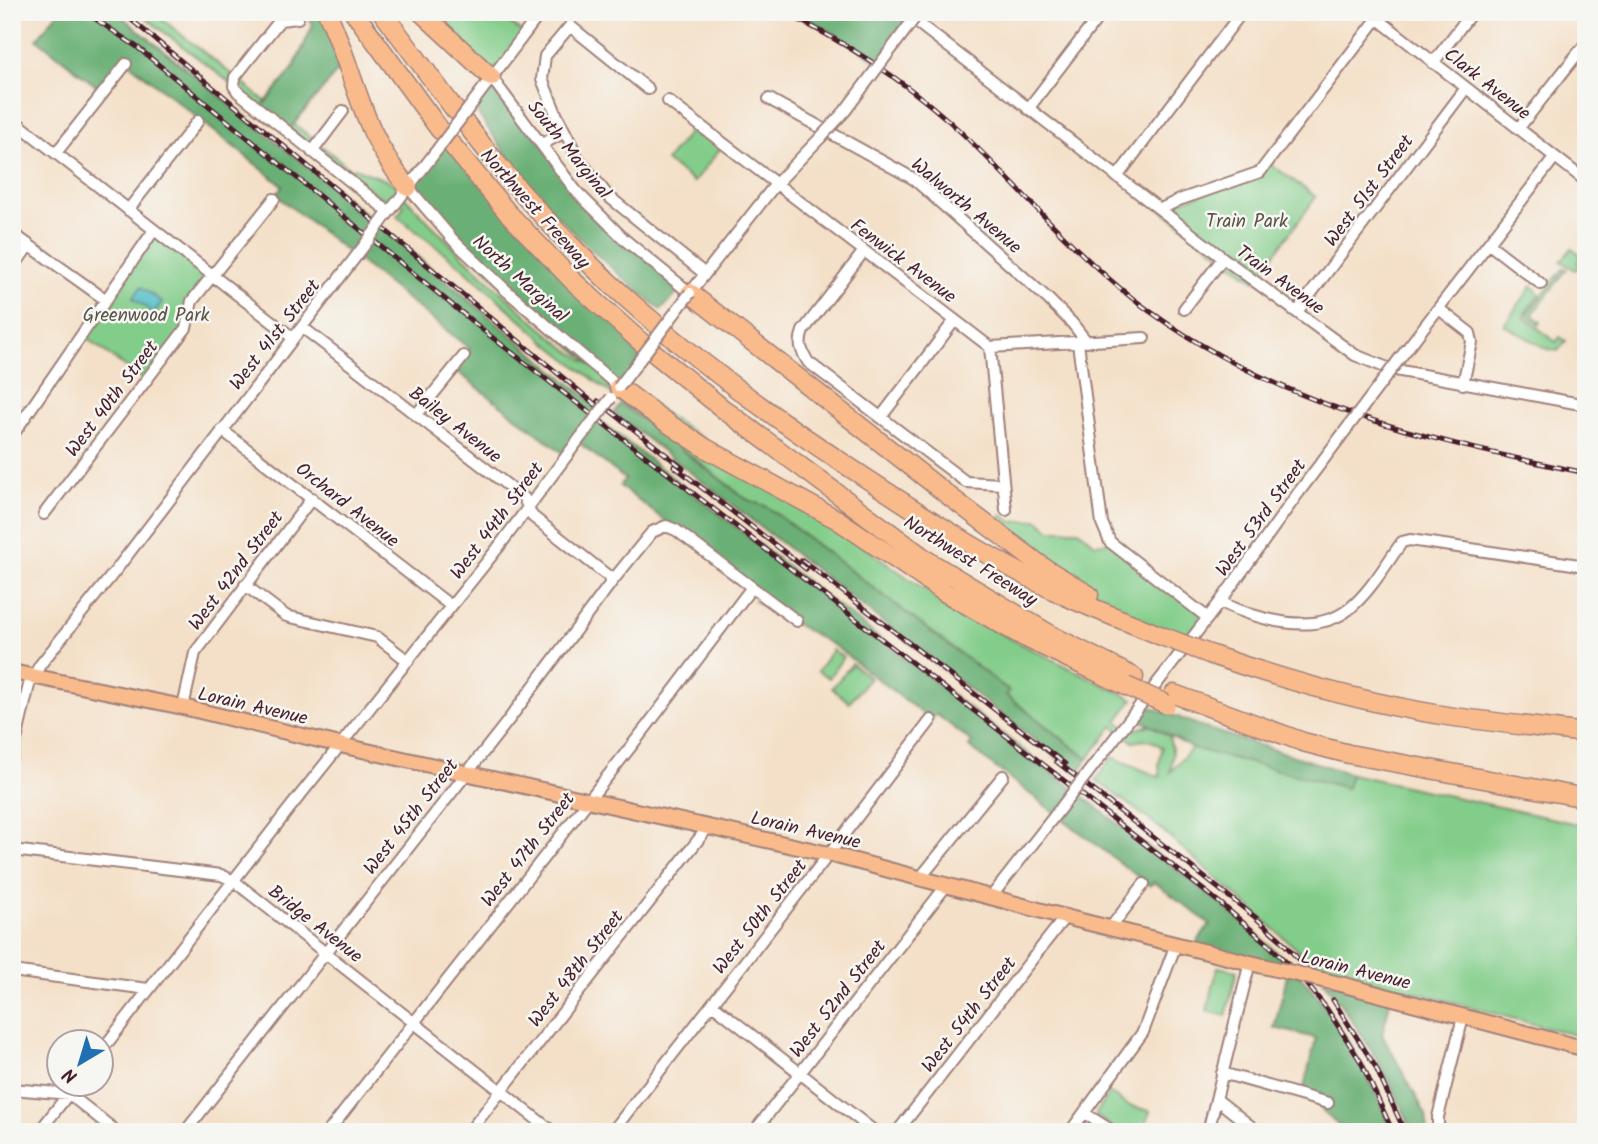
<svg xmlns="http://www.w3.org/2000/svg" width="1598" height="1144" font-family="Kalam,sans-serif">
<style>
.green{fill:#83cd8a;stroke:#66765a;stroke-width:2}
.forest{fill:#6ab076;stroke:#5a6850;stroke-width:2}
.water{fill:#51bec7;stroke:#4e6e79;stroke-width:2}
.lines{fill:none;stroke-linecap:round;stroke-linejoin:round}
.minor-casing{stroke:#9f807a;stroke-width:14}
.major-casing{stroke:#9f807a;stroke-width:18}
.highway-casing{stroke:#9f807a;stroke-width:21}
.minor{stroke:#fff;stroke-width:10}
.major{stroke:#fabb8c;stroke-width:14}
.highway{stroke:#fabb8c;stroke-width:18}
.rail-casing{stroke:#4a1f2b;stroke-width:5}
.rail{stroke:#f6f6f2;stroke-width:2.5;stroke-dasharray:8;stroke-linecap:butt}
.minor-bridge-casing{stroke:#9f807a;stroke-width:14;stroke-linecap:butt}
.major-bridge-casing{stroke:#9f807a;stroke-width:18;stroke-linecap:butt}
.highway-bridge-casing{stroke:#9f807a;stroke-width:21;stroke-linecap:butt}
.minor-bridge{stroke:#fff;stroke-width:10}
.major-bridge{stroke:#fabb8c;stroke-width:14}
.highway-bridge{stroke:#fabb8c;stroke-width:18}
.labels{text-anchor:middle;stroke-width:5;stroke-linejoin:round;paint-order:stroke}
.street-label{font-size:19px;fill:#4a1f2b;stroke:#f6f6f2}
.park-label{font-size:19px;fill:#5b5348;stroke:#f6f6f2}
</style>
<rect width="100%" height="100%" fill="#f6f6f2"/>
<filter id="ink" filterUnits="userSpaceOnUse"><feTurbulence type="fractalNoise" baseFrequency=".0143" numOctaves="2"/><feDisplacementMap in="SourceGraphic" scale="14" xChannelSelector="R" yChannelSelector="G"/><feConvolveMatrix kernelMatrix="1 2 1 2 8 2 1 2 1" color-interpolation-filters="sRGB"/></filter>
<filter id="wash" filterUnits="userSpaceOnUse"><feTurbulence type="fractalNoise" baseFrequency=".00686" numOctaves="4" result="noise"/><feDisplacementMap in="SourceGraphic" scale="28" xChannelSelector="R" yChannelSelector="G"/><feGaussianBlur stdDeviation="1.57" result="paint"/><feColorMatrix in="noise" values="0 0 0 0 0 0 0 0 0 0 0 0 0 0 0 0 0 1.4 0 .05"/><feComposite in="paint" operator="in"/></filter>
<g filter="url(#wash)">
<rect width="100%" height="100%" fill="#f4e0c8"/>
<path class="green" d="M138 12H153L352 170 355 168 396 184V188C450 245 506 300 567 349L838 528 915 583 1003 635 1133 699 1117 721 1130 731 1150 725 1169 736 1173 754 1170 772 1192 748 1351 774 1586 826V1038L1316 966 1155 824 1096 780 1112 757 1159 777 1162 776H1160L1159 764 1162 748C1153 739 1145 739 1133 742L1113 726 1088 759 1006 695 1008 691 767 507 746 499 547 343 461 266 397 216 404 206 393 194 386 199 379 197Z
M425 12H496L524 34 491 77Z
M693 127 720 149 694 182 666 161Z
M1268 162 1316 197 1255 281 1161 209 1260 172Z
M154 230 212 275 192 301 186 328 145 381 82 335Z
M1572 248 1582 256 1577 263 1580 266 1575 270 1561 261Z
M1564 268 1567 269 1532 315 1541 322 1539 325 1528 317 1527 314Z
M1532 286 1540 294 1525 313V318L1556 342 1560 337 1566 341 1558 351 1547 349 1504 325Z
M1002 515 1012 522 1038 520 1051 530H1079L1095 544 1110 542 1208 618 1186 645 1085 593 992 529Z
M832 650 843 657 829 678 818 671Z
M852 664 870 678 849 702 832 688Z
M1218 967 1237 971 1226 1016 1207 1011Z
M1110 1093 1127 1105 1150 1111 1144 1132C1133 1132 1126 1126 1115 1129L1095 1115Z"/>
<path class="forest" d="M58 12H116L367 215 602 410 596 418 1220 903C1248 927 1278 951 1303 979 1343 1024 1370 1077 1393 1132H1346L1323 1112 1317 1100 1302 1096 1316 1038 1274 1028 1288 972 1193 948 1210 924 1154 882 1150 886 969 747 972 742 936 714 931 720 836 647 753 600 792 619 620 486 625 479 578 442 567 456 454 369 470 349 276 195 283 186 128 62 104 92 37 39Z
M305 12H327L346 61 287 132 260 109 293 69 313 25Z
M794 12H897L910 17 882 64 834 33Z
M491 77 576 191 683 288 661 310C614 271 563 227 525 179 508 158 493 135 478 114L474 101Z
M446 137 648 348 619 387 508 292 408 187Z
M621 404 746 499 767 507 1009 691 1006 695 1088 759 1077 773 614 413Z
M1149 706 1211 730 1351 774 1347 788 1192 748 1139 719Z
M1323 981 1391 998 1382 1034 1426 1115 1428 1132H1413C1389 1077 1361 1028 1323 981Z"/>
<path class="water" d="M141 287 162 302 154 313 133 298Z"/>
</g>
<g filter="url(#ink)">
<g class="lines">
<g class="minor-casing">
<path id="minor" d="M897 12 910 17 1223 258 1355 355 1390 369 1586 405
M1369 12 1586 181
M298 18 280 20 235 77 234 86 238 92 389 212
M1433 63 1472 12
M491 77 576 191 625 240 690 293 775 185 820 138
M648 89 570 26 545 56 542 79 557 116 578 158 608 196 705 274
M769 99 914 179 1048 299 1072 323 1087 342
M474 101 541 12
M668 101 990 347 1006 510
M1028 109 1102 12
M12 119 293 338
M1518 129 1586 43
M542 144 565 132
M312 152 343 111
M56 153 126 64
M1117 177 1242 12
M408 187 454 241 508 292 619 387 617 390
M1161 209 1179 200 1260 172 1377 19
M128 210 198 121
M386 216 434 154
M12 233 106 300
M1489 244 1541 284
M864 251 803 331C798 344 801 350 808 362L966 482 1002 484
M12 269 29 245
M1184 309 1223 258
M1439 309 1470 333 1472 342 1463 384
M1297 312 1466 88
M302 327 524 498 532 516 613 580
M1078 343 1102 523 1110 542 1208 618
M990 347 1144 338
M1400 358 1555 157
M416 415 464 356
M881 417 955 320
M222 430 451 606
M12 436 154 230
M44 514 186 328 192 301 274 199
M245 585 286 616 377 637 408 661
M1220 602C1256 619 1314 637 1349 609 1370 592 1386 564 1402 542L1410 540 1586 566
M183 707 195 653 312 498
M12 757 29 685 40 665 116 570 367 242
M1087 774 1220 602 1299 492
M12 850 221 875 234 881 553 1132
M921 877 1003 776
M991 897 1056 814
M1111 927 1144 884
M12 971 148 989
M712 1004 875 1132
M102 1050 289 809 497 549 577 442
M1222 1073 1328 1103
M12 1089 69 1094 117 1132
M1216 1099 1258 1132
M1084 1113 1114 1132
M39 1132 76 1084
M185 1132 507 722 613 580 652 532 666 526 676 530 797 621
M328 1132 647 726 752 587
M469 1132 709 826
M612 1132 829 854 931 720
M754 1132 946 886
M897 1132 1065 917
M1070 1132 1143 1032 1176 944
M1208 1132 1250 962
M1445 1132 1438 1127V1117L1463 1017"/>
</g>
<g class="major-casing">
<path id="major" d="M12 672 183 707 340 745 829 854 1065 917 1263 966
M1344 985 1586 1049"/>
</g>
<g class="highway-casing">
<path id="highway" d="M327 12C355 73 362 135 408 187
M354 12 440 130
M382 12 455 110
M421 12 491 77
M467 125C570 264 708 375 852 469 920 514 988 558 1061 594 1093 609 1126 621 1159 635
M452 145 507 212 573 281 642 343 722 408 928 561 1051 635 1134 677
M690 293 949 496 1043 567 1089 595
M619 387 660 418 707 449 838 520 944 592 1024 637 1126 686
M1212 655C1287 681 1363 702 1441 715 1489 722 1538 727 1586 733
M1174 694 1303 742 1349 754 1586 798"/>
</g>
<use href="#minor" class="minor"/>
<use href="#major" class="major"/>
<use href="#highway" class="highway"/>
<g class="rail-casing">
<path id="rail" d="M85 12 137 47 484 331 1062 779 1220 903 1268 944 1303 979 1327 1009 1361 1062 1393 1132
M122 12 602 410
M783 12C844 41 899 77 950 122 1013 179 1066 246 1132 298 1268 403 1421 439 1586 473
M598 401 683 468
M674 466 806 569
M802 560 1065 764
M1056 761 1255 917 1280 939 1318 981
M1333 1000 1375 1066 1405 1132"/>
</g>
<use href="#rail" class="rail"/>
<g class="minor-bridge-casing">
<path id="minor-bridge" d="M820 138 845 111 919 12
M434 154 474 101
M367 242 385 217
M619 387 690 293
M577 442 611 398
M1299 492 1400 358
M1056 814 1087 774"/>
</g>
<g class="major-bridge-casing">
<path id="major-bridge" d="M1263 966 1344 985"/>
</g>
<g class="highway-bridge-casing">
<path id="highway-bridge" d="M1159 635 1212 655
M1126 686 1166 704"/>
</g>
<use href="#minor-bridge" class="minor-bridge"/>
<use href="#major-bridge" class="major-bridge"/>
<use href="#highway-bridge" class="highway-bridge"/>
</g>
</g>
<g class="labels">
<g class="street-label">
<text transform="translate(1488 83) rotate(38)" y="7">Clark Avenue</text>
<text transform="translate(570 149) rotate(51)" y="7">South Marginal</text>
<text transform="translate(1368 190) rotate(-53)" y="7">West 51st Street</text>
<text transform="translate(967 205) rotate(40)" y="7">Walworth Avenue</text>
<text transform="translate(536 208) rotate(48)" y="7">Northwest Freeway</text>
<text transform="translate(904 260) rotate(37)" y="7">Fenwick Avenue</text>
<text transform="translate(521 278) rotate(42)" y="7">North Marginal</text>
<text transform="translate(1281 279) rotate(36)" y="7">Train Avenue</text>
<text transform="translate(274 334) rotate(-52)" y="7">West 41st Street</text>
<text transform="translate(111 398) rotate(-53)" y="7">West 40th Street</text>
<text transform="translate(456 424) rotate(38)" y="7">Bailey Avenue</text>
<text transform="translate(348 504) rotate(38)" y="7">Orchard Avenue</text>
<text transform="translate(1260 517) rotate(-54)" y="7">West 53rd Street</text>
<text transform="translate(496 520) rotate(-53)" y="7">West 44th Street</text>
<text transform="translate(971 560) rotate(32)" y="7">Northwest Freeway</text>
<text transform="translate(235 570) rotate(-53)" y="7">West 42nd Street</text>
<text transform="translate(253 705) rotate(13)" y="7">Lorain Avenue</text>
<text transform="translate(410 816) rotate(-52)" y="7">West 45th Street</text>
<text transform="translate(806 829) rotate(13)" y="7">Lorain Avenue</text>
<text transform="translate(527 849) rotate(-52)" y="7">West 47th Street</text>
<text transform="translate(759 916) rotate(-52)" y="7">West 50th Street</text>
<text transform="translate(316 923) rotate(38)" y="7">Bridge Avenue</text>
<text transform="translate(575 968) rotate(-52)" y="7">West 48th Street</text>
<text transform="translate(1356 969) rotate(14)" y="7">Lorain Avenue</text>
<text transform="translate(837 998) rotate(-52)" y="7">West 52nd Street</text>
<text transform="translate(968 1014) rotate(-52)" y="7">West 54th Street</text>
</g>
<g class="park-label">
<text x="1247" y="227">Train Park</text>
<text x="146" y="321">Greenwood Park</text>
</g>
</g>
<rect width="1598" height="1144" fill="none" stroke="#f6f6f2" stroke-width="42"/>
<g transform="translate(80 1063) rotate(218)"><circle r="33" fill="#f6f6f2" stroke="#b1a0a2" stroke-width="2"/>
<path d="M0-5L12 26L0 18L-12 26Z" fill="#1f6fb2"/>
<text y="-10" font-size="19" font-weight="bold" text-anchor="middle" fill="#4a1f2b">N</text>
</g>
</svg>
